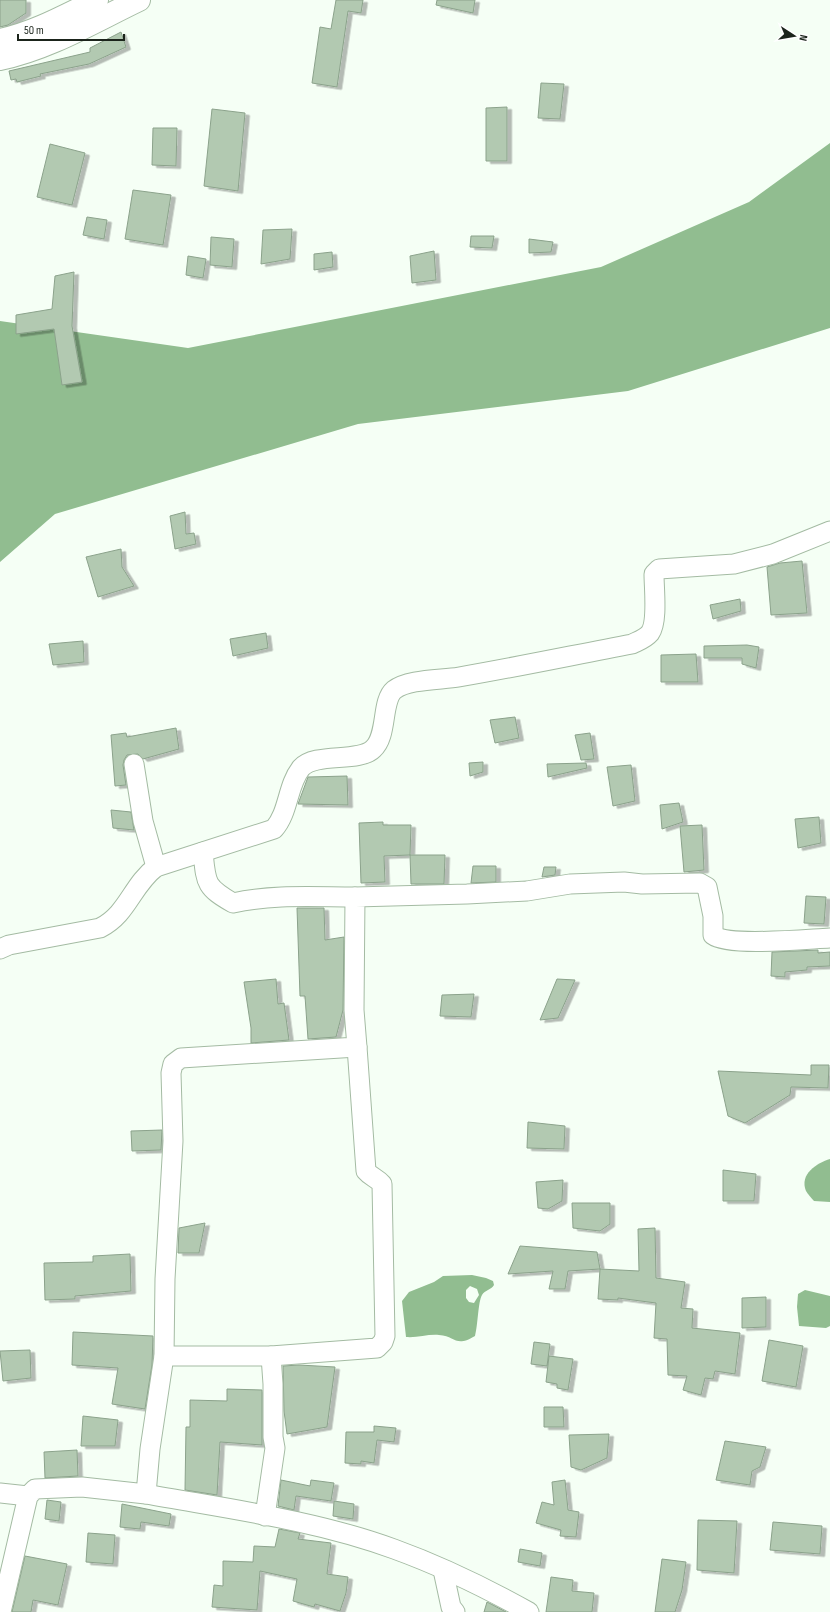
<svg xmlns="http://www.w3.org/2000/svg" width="830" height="1612" font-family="'Sofia Sans Condensed',sans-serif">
  <defs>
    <filter id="shadow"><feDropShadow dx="4.5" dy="2.5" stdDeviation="0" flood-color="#0004"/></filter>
  </defs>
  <rect width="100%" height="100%" fill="#f5fff5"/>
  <g fill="#91bd90" fill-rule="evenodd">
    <polygon points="830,143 830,328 628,391 358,424 55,514 0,562 0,321 188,348 601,267 749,202"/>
    <path d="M830,1159v43l-16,-1c-3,-3 -6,-7 -8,-10 -7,-17 11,-28 24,-32z"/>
    <path d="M472,1275l14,3 7,3 1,4c-3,5 -9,5 -12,10 -4,7 -4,30 -7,41 -20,12 -19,0 -36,-1 -11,-1 -22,3 -33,2l-4,-36 7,-9 25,-10 9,-6zM470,1286l7,3 2,6 -5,8 -5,-1 -3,-4v-8z"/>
    <polygon points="805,1290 830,1296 830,1326 826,1328 799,1326 797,1307 798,1294"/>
  </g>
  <g fill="#b2c9b1" stroke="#8ba28b" filter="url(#shadow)">
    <polygon points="0,0 26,0 26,13 8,25 0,27"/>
    <polygon points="336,0 363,0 361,13 348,11 337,87 312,83 320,27 331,29"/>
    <polygon points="437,0 475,0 473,13 436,5"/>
    <polygon points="121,32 126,47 89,64 40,74 41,76 17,82 16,79 11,80 9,71 90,52 90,48"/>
    <polygon points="541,83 564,84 560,119 538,118"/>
    <polygon points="507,107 507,161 486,161 486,108"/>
    <polygon points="212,109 245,113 238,191 204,186"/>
    <polygon points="153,128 177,128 176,166 152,165"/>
    <polygon points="50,144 85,153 72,205 37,197"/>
    <polygon points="133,190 171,195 163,245 125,239"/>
    <polygon points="87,217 107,220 104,239 83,235"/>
    <polygon points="292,229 290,259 261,264 263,230"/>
    <polygon points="471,236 494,236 492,248 470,247"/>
    <polygon points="211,237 234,239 232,267 210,265"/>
    <polygon points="529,239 553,242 551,252 529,253"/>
    <polygon points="434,251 436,280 412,283 410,256"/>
    <polygon points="332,252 333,267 314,270 314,254"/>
    <polygon points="188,256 206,259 203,278 186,275"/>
    <polygon points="74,272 72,326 82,382 62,385 54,329 16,334 16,315 52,309 55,276"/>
    <polygon points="185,512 186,534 194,533 196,544 175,549 170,516"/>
    <polygon points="121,549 122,567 134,586 98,597 86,557"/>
    <polygon points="802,561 807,613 771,615 767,567 780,563"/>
    <polygon points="740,599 741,611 713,619 710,605"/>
    <polygon points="266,633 268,648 233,656 230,639"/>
    <polygon points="83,641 84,662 53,665 49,644"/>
    <polygon points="747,645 759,647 756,668 742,664 742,658 704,658 704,646"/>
    <polygon points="696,654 698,682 661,682 661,655"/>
    <polygon points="515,717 519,738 495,743 490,720"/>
    <polygon points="176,728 179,749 143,759 138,754 127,755 124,760 123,765 126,785 115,786 111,735 126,733 127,737"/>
    <polygon points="590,733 594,759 581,760 575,735"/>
    <polygon points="483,762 483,772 470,776 469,763"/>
    <polygon points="586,763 587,768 548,777 547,764"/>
    <polygon points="631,765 635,801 613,806 607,767"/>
    <polygon points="347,776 348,805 298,804 308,777"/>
    <polygon points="679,803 683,822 662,829 660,805"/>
    <polygon points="111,810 131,812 134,830 113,828"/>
    <polygon points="819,817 821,843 798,848 795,819"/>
    <polygon points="383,822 383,825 411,825 410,855 384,856 385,882 361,883 359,823"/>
    <polygon points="702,825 704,870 684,872 680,826"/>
    <polygon points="410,855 445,855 444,884 411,884"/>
    <polygon points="473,866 496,866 496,882 471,883"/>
    <polygon points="544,867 556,867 555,875 542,877"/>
    <polygon points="806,896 826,897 824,924 804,923"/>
    <polygon points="297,908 324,908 325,940 344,937 343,1010 336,1037 308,1039 305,996 300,996"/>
    <polygon points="818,950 818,953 830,952 830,966 807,967 807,970 785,972 785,977 771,976 772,952"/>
    <polygon points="276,979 278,1004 284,1003 289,1040 251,1043 251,1028 244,982"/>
    <polygon points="557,979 575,980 558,1018 540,1020"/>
    <polygon points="474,994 471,1017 440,1016 442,995"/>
    <polygon points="811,1065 829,1065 828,1088 791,1087 790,1095 745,1123 728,1116 718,1071 811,1075"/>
    <polygon points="528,1122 565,1126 564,1149 527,1148"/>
    <polygon points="162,1130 161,1150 132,1151 131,1131"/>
    <polygon points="723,1170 756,1174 754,1201 723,1201"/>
    <polygon points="563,1180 562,1201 548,1209 538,1208 536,1182"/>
    <polygon points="572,1203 610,1203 610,1224 600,1231 573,1228"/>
    <polygon points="205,1223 199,1253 178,1253 179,1228"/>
    <polygon points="655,1228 656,1278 685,1282 681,1308 693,1309 692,1328 740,1333 735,1374 715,1371 713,1379 705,1378 701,1395 683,1390 687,1376 668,1375 667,1339 654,1338 656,1303 618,1298 618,1300 598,1299 600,1269 639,1271 638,1229"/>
    <polygon points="520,1246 597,1252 600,1269 568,1271 565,1289 549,1289 553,1271 508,1274"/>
    <polygon points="130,1254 131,1291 75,1296 75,1299 45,1300 44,1263 93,1262 93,1256"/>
    <polygon points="766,1297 766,1327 742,1328 742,1298"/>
    <polygon points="73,1332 153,1336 152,1365 145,1409 112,1404 118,1368 72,1365"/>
    <polygon points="769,1340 803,1346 796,1387 762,1381"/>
    <polygon points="534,1342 550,1344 547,1366 531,1364"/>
    <polygon points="30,1350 31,1378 3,1381 0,1351"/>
    <polygon points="549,1356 573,1359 568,1390 557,1388 557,1384 546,1382"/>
    <polygon points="299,1365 335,1367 327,1427 287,1434 284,1411 283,1366"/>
    <polygon points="227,1389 262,1390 262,1445 220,1442 217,1495 185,1490 186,1427 190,1427 190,1400 227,1401"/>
    <polygon points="544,1407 563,1407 564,1427 544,1427"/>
    <polygon points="83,1416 118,1420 115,1446 81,1446"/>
    <polygon points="374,1426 396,1428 394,1442 377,1440 374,1463 361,1461 361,1464 345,1463 346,1432 374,1432"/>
    <polygon points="609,1434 607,1458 581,1470 571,1467 569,1435"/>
    <polygon points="725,1441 766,1447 760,1467 752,1471 750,1485 716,1480"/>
    <polygon points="77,1450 78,1476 45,1478 44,1452"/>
    <polygon points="281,1480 310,1486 311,1480 334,1483 331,1501 296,1496 294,1510 278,1506"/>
    <polygon points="565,1480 568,1510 579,1512 576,1537 560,1536 561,1530 536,1523 542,1502 554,1505 552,1482"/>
    <polygon points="47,1500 61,1502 59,1521 45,1519"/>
    <polygon points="334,1501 354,1504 353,1519 333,1516"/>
    <polygon points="122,1504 171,1514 169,1526 141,1522 140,1529 120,1527"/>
    <polygon points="698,1520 737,1521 734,1573 697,1570"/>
    <polygon points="773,1522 822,1526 820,1554 770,1550"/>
    <polygon points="279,1529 300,1533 298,1539 331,1543 327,1574 348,1577 346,1593 340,1611 315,1604 314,1607 293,1601 297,1579 260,1571 257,1610 212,1607 214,1585 223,1586 223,1561 253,1562 254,1546 275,1547"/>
    <polygon points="88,1533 115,1535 113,1564 86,1562"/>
    <polygon points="520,1549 542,1553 540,1566 518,1562"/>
    <polygon points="25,1556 67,1564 58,1605 33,1600 31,1612 12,1612"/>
    <polygon points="662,1559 686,1562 682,1590 675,1612 655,1612"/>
    <polygon points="551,1577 573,1580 572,1591 594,1593 592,1612 546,1612"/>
    <polygon points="487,1602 491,1604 506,1612 484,1612"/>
  </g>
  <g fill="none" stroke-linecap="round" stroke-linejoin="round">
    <defs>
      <g id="minor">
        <polyline points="134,764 143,821 156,867"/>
        <path d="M203,852c3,31 2,35 30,51 40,-9 81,-6 122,-6"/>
        <path d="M0,949l9,-4 91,-17c28,-14 32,-43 56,-61l118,-38c15,-17 13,-43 27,-61 14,-16 58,-5 72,-19 15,-13 8,-48 21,-59 14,-11 47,-10 65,-13 58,-10 115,-22 173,-33 6,-3 13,-5 18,-11 8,-11 4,-44 4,-59l5,-5 75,-5 39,-10 57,-23"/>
        <path d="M164,1356h107l106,-8 6,-6 2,-6 -3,-152c-5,-6 -11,-7 -16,-13l-9,-124"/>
        <polyline points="0,1493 28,1496"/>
        <path d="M146,1494c82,15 169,26 248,55 47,17 92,39 135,63"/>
        <polyline points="265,1516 275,1448 273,1437 273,1384 271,1356"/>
        <polyline points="443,1570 451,1607 455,1612"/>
        <path d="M1,1612l27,-116 7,-7 47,-2 64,7 4,-45 14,-93 1,-77 8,-138 -2,-68 2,-9 8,-6 176,-11 -3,-37 1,-113 112,-3 60,-3 43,-7 54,-2 18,2 58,-1 7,4 6,29v19c16,12 94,4 117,3"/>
      </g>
      <g id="highway">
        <path d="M0,40c34,-7 66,-25 97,-40"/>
        <path d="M0,59c49,-10 95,-38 139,-59"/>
      </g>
    </defs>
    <use href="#minor" stroke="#a4bba3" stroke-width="21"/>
    <use href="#highway" stroke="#a4bba3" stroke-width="24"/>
    <use href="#minor" stroke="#fff" stroke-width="19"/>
    <use href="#highway" stroke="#fff" stroke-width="22"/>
  </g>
  <g transform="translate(794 36) rotate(102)" stroke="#ffffff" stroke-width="3" paint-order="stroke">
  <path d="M0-3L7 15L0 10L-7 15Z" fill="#1b241b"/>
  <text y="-6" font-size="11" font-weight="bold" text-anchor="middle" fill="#1b241b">N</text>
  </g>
  <path d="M18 34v6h106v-6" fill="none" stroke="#1b241b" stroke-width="2"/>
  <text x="24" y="34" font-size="12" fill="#1b241b" stroke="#ffffff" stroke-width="3" paint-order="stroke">50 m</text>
</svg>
